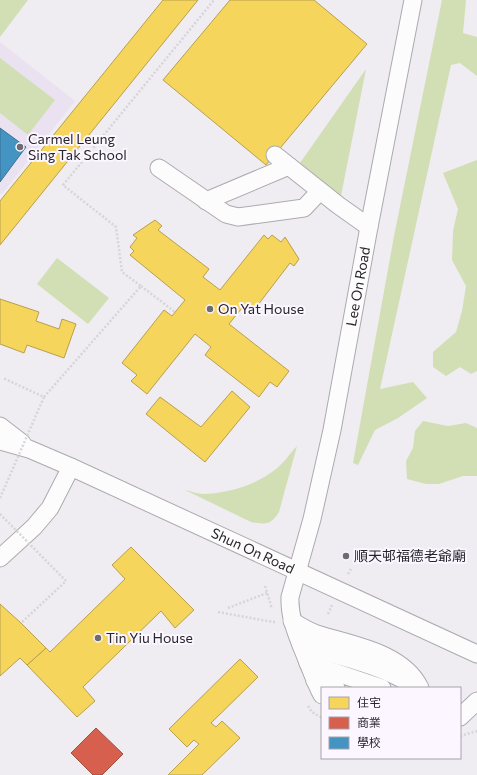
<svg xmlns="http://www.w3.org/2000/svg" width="477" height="775" font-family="Commissioner,'Noto Sans TC',sans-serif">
  <rect width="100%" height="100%" fill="#efecf2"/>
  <polygon fill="#eae2f0" points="0,42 75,101 2,194 0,193"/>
  <g fill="#d2dfb5">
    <polygon points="0,0 28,0 0,37"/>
    <polygon points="442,0 466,0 463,33 477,37 477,76 460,63 451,65 380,389 413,382 427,398 398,418 375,430 358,465 353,463 394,236"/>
    <polygon points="0,58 55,100 28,135 0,113"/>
    <polygon points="366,69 341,196 300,163"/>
    <polygon points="477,160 477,371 471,374 460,367 446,376 433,367 433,352 456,332 462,311 466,286 452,260 453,231 458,209 443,173"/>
    <polygon points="57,258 109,298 88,324 37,284"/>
    <polygon points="423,421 448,426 466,423 477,428 477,476 463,476 439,484 426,484 407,479 406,461 413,448 415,431"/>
    <path d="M297,446l-18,66c-8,14 -15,12 -28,10l-66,-32c6,1 12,4 18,4 26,-1 53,-9 73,-25 8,-6 14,-16 21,-23z"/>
  </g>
  <g fill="#f6d55c" stroke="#b8a04d">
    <polygon points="163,0 198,0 0,245 0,201"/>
    <polygon points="230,0 314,0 367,44 266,165 163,80"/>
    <polygon points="155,220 162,226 158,230 209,269 203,277 220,290 264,235 268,239 272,235 281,242 285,237 299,259 294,266 290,263 251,314 242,308 229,324 289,371 277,387 270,382 259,397 205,355 211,347 195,334 147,394 131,381 137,375 122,363 164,310 172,316 185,300 130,255 134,251 130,247 137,238 133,235"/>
    <polygon points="0,299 39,312 36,321 59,329 62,319 76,324 64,358 27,345 24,353 0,344"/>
    <polygon points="232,391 250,407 205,462 146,414 160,397 201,427"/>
    <polygon points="131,547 194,610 175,628 161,611 83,687 95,701 77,717 27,665 46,648 50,652 125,579 112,565"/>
    <polygon points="0,604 21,623 46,648 27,665 20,658 0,676"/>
    <polygon points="240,659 258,677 211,723 216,727 222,721 240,738 202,775 168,775 199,744 194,740 187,747 169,729"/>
  </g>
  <polygon fill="#d6604d" stroke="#a24f43" points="96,728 123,754 102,775 93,775 71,753"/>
  <polygon fill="#4393c3" stroke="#3b7295" points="0,128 26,147 0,182"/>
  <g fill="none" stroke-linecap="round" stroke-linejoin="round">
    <defs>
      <g id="minor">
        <polyline points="275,155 338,205 369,227"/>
        <polyline points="159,168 226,214 238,217 304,208 320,191"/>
        <polyline points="206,201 289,166"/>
        <polyline points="0,426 22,443"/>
        <path id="s1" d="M0,441l29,8 42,18 406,187"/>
        <polyline points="0,558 34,527 50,508 71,467"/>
        <path d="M292,621c8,5 16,10 25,13 34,11 86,18 103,54"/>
        <path d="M301,645c36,11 81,20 111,40"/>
        <polyline points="308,663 382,688"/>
        <polyline points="315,681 336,688"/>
        <path id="s2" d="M322,695c-6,-11 -10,-23 -15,-35 -8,-21 -18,-40 -17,-63l22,-78 20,-89 37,-203 44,-227"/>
        <polyline points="460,717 477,701"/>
      </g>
    </defs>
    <use href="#minor" stroke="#acaaaf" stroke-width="19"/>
    <g stroke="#d6d5d8" stroke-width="2.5" stroke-dasharray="2 2" stroke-linecap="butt">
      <polyline points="141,286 175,312"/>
      <polyline points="44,397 141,286 122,272 116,227 63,185 214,0"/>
      <polyline points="348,574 351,569"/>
      <polyline points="265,586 272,609"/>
      <polyline points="228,608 267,593"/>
      <polyline points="218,612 273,622 276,622"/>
      <polyline points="328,614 332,605"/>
      <polyline points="308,706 312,712 322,718"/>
      <polyline points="460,736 477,731"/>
    </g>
    <use href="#minor" stroke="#fdfcfd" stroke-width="17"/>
    <g stroke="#d6d5d8" stroke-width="2.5" stroke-dasharray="2 2" stroke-linecap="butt">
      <polyline points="0,498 44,397 3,378"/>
      <polyline points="0,514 66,581 21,623"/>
    </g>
  </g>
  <g fill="#6e6b71" stroke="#fbf6ff" stroke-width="1.5">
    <circle cx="20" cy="147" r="4"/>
    <circle cx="210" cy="309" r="4"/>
    <circle cx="346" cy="556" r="4"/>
    <circle cx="98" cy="638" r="4"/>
  </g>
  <g text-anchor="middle" stroke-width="4" stroke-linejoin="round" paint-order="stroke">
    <g font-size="14" fill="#29262b" stroke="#fbf6ff" text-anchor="start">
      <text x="28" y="144">Carmel Leung<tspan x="28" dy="16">Sing Tak School</tspan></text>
      <text x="218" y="314">On Yat House</text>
      <text x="354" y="561">順天邨福德老爺廟</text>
      <text x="106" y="643">Tin Yiu House</text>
    </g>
    <g font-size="14" fill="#29262b" stroke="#fbf6ff">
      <text dy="5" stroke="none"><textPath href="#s2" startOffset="422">Lee On Road</textPath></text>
      <text dy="5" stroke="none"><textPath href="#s1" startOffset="276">Shun On Road</textPath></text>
    </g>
  </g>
  <rect x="321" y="687" width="140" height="72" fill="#fbf6ff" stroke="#a7a3aa"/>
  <rect x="329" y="697" width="20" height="12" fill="#f6d55c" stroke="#a7a3aa"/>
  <text x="357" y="707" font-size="12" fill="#29262b">住宅</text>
  <rect x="329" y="717" width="20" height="12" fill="#d6604d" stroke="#a7a3aa"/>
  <text x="357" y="727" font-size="12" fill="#29262b">商業</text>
  <rect x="329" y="737" width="20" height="12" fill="#4393c3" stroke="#a7a3aa"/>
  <text x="357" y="747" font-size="12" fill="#29262b">學校</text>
</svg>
